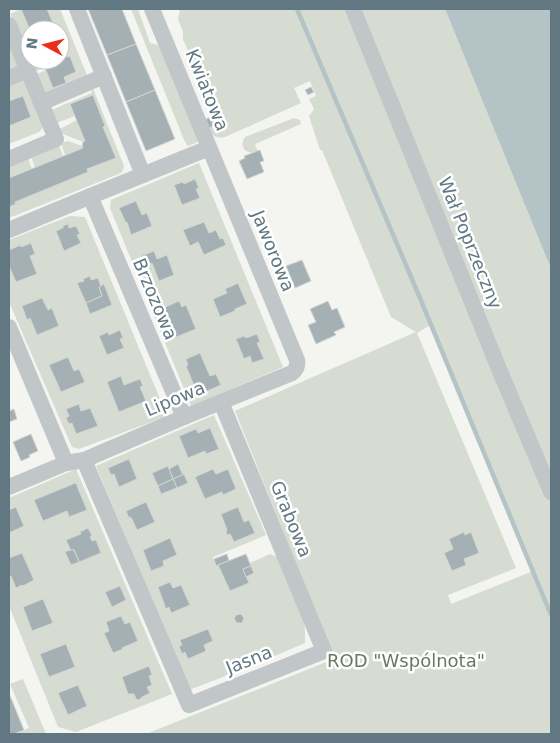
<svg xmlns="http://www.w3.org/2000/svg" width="560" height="743" font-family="'DejaVu Sans',sans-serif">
  <rect width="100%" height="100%" fill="#f4f4f0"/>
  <g fill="#d6dcd1" fill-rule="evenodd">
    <polygon points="21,9 30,30 30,37 22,41 10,14"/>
    <polygon points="47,9 60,9 89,80 47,97 35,75 46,70 54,88 66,83 64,77 67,57 60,41 60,30 56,30"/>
    <polygon points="131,9 138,9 150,43 158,45 160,48 198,139 198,142 188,146 185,142"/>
    <path d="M180,9h265l106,260v465h-405l188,-75 -99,-248 181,-79 -25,-15 -69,-167h-2l-11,-34 5,-7 -5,-10 7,-3 -6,-15 -16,7 7,15 -76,34c-9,2 -13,-1 -16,-9l10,-5 -36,-84v-7l-5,-13zM430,325l103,246 -82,33 -3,-9 68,-27 -99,-235z"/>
    <polygon points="30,41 30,60 42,60 45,67 34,72 22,45"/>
    <polygon points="9,44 20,71 9,75"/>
    <polygon points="22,77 42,125 42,129 39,132 9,144 9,126 30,117 23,96 9,101 9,82"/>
    <polygon points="92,86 124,166 123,170 121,173 9,218 9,207 16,204 15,202 88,172 87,169 115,158 103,127 105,126 93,95 70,104 75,116 54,124 49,111 92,93 90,88"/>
    <path d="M294,118l6,2 1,4 -46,20 3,8c-11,3 -20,-4 -13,-15z"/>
    <polygon points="77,120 85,141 83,142 58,132 58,130"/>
    <polygon points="68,141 82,146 83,148 65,155 61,143"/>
    <polygon points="59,145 63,156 35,168 31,156"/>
    <polygon points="28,158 32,169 9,178 9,165"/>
    <polygon points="199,163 283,367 191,406 110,208 111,200"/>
    <polygon points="70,216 85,217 167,416 79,449 72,447 9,302 9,240"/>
    <polygon points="214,415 266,535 213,557 216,565 218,565 230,591 248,583 246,577 254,573 250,563 270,554 280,558 303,613 305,630 305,643 249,667 189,690 96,466"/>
    <polygon points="76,469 172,694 76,732 58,727 9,606 9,498"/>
    <polygon points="23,679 46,734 14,734 29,728 10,684"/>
  </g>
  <polygon fill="#b4c4c6" points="445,9 551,9 551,269"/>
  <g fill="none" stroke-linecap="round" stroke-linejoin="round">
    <polyline stroke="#b4c4c6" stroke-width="4.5" points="297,9 420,298 551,615"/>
  </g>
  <g fill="#a5b0b4" stroke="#d5d5d3">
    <polygon points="21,9 47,9 56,30 30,30"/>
    <polygon points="88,9 122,9 136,44 107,55"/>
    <polygon points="60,41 67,57 70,56 76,72 64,77 66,83 53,88 42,60 60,60"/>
    <polygon points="136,44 155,90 126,102 107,55"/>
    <polygon points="311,87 314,92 308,95 305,90"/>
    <polygon points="155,90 175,139 146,151 126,102"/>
    <polygon points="93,95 105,126 103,127 116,158 87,169 88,172 15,202 16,204 9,207 9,178 83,148 82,146 83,142 85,141 70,104"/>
    <polygon points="23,96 31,117 9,126 9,101"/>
    <polygon points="215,115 219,124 209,128 206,119"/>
    <polygon points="260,150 264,161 260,162 264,172 247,179 239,161 245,158 244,156"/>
    <polygon points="195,179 199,188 196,189 200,198 182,205 174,185 183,182 184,184"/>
    <polygon points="136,201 142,215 147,213 152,226 131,235 127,222 126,223 119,208"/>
    <polygon points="204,222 209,233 216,230 220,239 223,238 226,245 204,255 198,242 190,246 183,230"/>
    <polygon points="68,224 69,228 76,226 80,234 77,235 81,243 64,251 56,231 63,228 63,226"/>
    <polygon points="31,243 35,254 30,256 37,274 16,282 9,266 9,250 21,245 21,247"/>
    <polygon points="154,251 157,259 167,255 174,275 159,281 152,263 145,266 141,256"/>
    <polygon points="302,260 311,281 295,288 286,266"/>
    <polygon points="90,276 91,280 98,278 101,286 99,287 102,296 86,303 77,283 84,281 83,279"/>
    <polygon points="238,283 247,304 235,309 235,311 220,317 213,299 227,293 225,289"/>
    <polygon points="104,284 112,305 90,314 86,303 102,296 99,287"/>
    <polygon points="42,298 48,310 52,308 59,326 37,335 30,318 27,320 22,306"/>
    <polygon points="179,301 182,307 186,305 196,329 171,339 169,334 167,334 164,325 165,325 162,316 166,315 163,308"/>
    <polygon points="328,301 332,310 337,308 345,327 334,332 336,335 316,344 308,325 316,322 310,309"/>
    <polygon points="120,330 123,338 120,339 124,348 107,355 99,336 108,332 109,335"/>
    <polygon points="257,334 260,342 257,343 264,359 252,363 250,356 244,359 236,339 244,336 246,338"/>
    <polygon points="200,353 210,376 216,374 221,385 198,395 186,366 188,365 186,359"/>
    <polygon points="68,357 74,371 79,369 85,382 61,392 49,365"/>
    <polygon points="121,376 124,385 140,379 143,386 140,387 146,401 119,412 107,382"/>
    <polygon points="79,404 81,411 90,408 98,426 76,434 72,423 69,424 66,418 69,416 66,409"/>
    <polygon points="14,409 17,419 9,422 9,411"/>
    <polygon points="210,428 219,449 206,454 205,451 188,458 179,436 196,429 198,433"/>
    <polygon points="31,434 38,451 29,455 30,457 21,461 13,442"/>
    <polygon points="129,459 137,479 119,487 114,474 111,475 108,468"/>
    <polygon points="178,464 183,475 173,479 169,469"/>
    <polygon points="168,466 173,479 158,486 152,473"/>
    <polygon points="213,469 216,474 228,469 236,489 223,495 222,492 205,499 195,477"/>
    <polygon points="184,474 188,483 177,488 173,479"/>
    <polygon points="173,479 177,488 161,494 158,486"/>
    <polygon points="74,483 78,485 77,486 87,510 69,517 67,511 43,521 34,500 73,484"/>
    <polygon points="146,502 155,522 137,530 131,517 129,518 126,511"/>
    <polygon points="16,507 24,526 9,533 9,510"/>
    <polygon points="238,507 244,522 249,520 255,533 234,542 230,534 227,535 226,531 227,530 221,514"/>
    <polygon points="88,528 92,536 90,537 92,541 96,540 101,553 79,562 74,550 71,551 66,540 81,534 80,532"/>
    <polygon points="464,532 465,535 471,532 479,553 464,559 466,565 452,571 444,553 453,549 449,539"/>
    <polygon points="170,538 177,555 163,561 164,566 151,571 143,550"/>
    <polygon points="70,550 74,550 79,562 71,565 65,552"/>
    <polygon points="22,553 34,580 23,586 22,585 16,588 11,576 10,576 9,574 9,558"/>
    <polygon points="227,554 229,561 216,566 214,559"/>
    <polygon points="246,554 251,566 243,569 249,583 230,591 218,565"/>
    <polygon points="251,566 254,573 246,577 243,569"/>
    <polygon points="170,582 173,588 181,585 190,605 171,613 169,607 166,609 158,587"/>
    <polygon points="120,586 126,600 112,607 105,592"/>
    <polygon points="43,599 53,623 32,631 23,607"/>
    <polygon points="241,614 244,618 242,623 237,623 234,619 236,615"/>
    <polygon points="121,616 125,624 130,622 138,641 122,648 123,649 113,653 104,633 109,631 106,622"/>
    <polygon points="208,629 213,641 204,645 206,651 188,659 185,652 182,654 179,646 182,645 180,640"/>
    <polygon points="66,644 75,667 49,677 40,654"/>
    <polygon points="149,666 152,675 149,676 152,685 147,687 150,693 142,697 139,700 136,699 134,694 128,694 122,677"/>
    <polygon points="78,685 87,706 68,715 58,693"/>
    <polygon points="9,693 24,730 14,734 9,734"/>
  </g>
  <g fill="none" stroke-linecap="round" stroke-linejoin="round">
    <g stroke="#c1c6c8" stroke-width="16">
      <polyline points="77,9 143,175"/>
      <polyline points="353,9 499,369 551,492"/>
      <polyline points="9,25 56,139 9,159"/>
      <polyline points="9,78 28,70"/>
      <polyline points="41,103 104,76"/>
      <polyline points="90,196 184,417"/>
      <polyline points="9,230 86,198 209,148"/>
      <polyline points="9,327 66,463"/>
      <polyline points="84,460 189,705 324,651 221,402"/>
      <path d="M9,487l57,-24 18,-3 100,-43 108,-44c4,-3 6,-7 5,-13l-145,-351"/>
    </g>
  </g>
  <g text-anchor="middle" stroke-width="5" stroke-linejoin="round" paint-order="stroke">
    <g font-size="18" fill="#617883" stroke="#fff">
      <text transform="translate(207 90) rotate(68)" y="6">Kwiatowa</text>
      <text transform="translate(470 243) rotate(68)" y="6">Wał Poprzeczny</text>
      <text transform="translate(273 251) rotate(68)" y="6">Jaworowa</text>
      <text transform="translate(155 299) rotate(67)" y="6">Brzozowa</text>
      <text transform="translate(175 399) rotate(-23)" y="6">Lipowa</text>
      <text transform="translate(291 519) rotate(68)" y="6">Grabowa</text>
      <text transform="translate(249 660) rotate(-22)" y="6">Jasna</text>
    </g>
    <g font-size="18" fill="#697a60" stroke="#fff">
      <text x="406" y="667">ROD "Wspólnota"</text>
    </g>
  </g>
  <rect width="560" height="743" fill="none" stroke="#617883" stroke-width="20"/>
  <g transform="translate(45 45) rotate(277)"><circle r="24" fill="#ffffff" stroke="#c0c9cd"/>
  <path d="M0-4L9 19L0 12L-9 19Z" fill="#ed2d17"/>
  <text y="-8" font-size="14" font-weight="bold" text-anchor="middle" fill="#617883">N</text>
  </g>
</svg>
